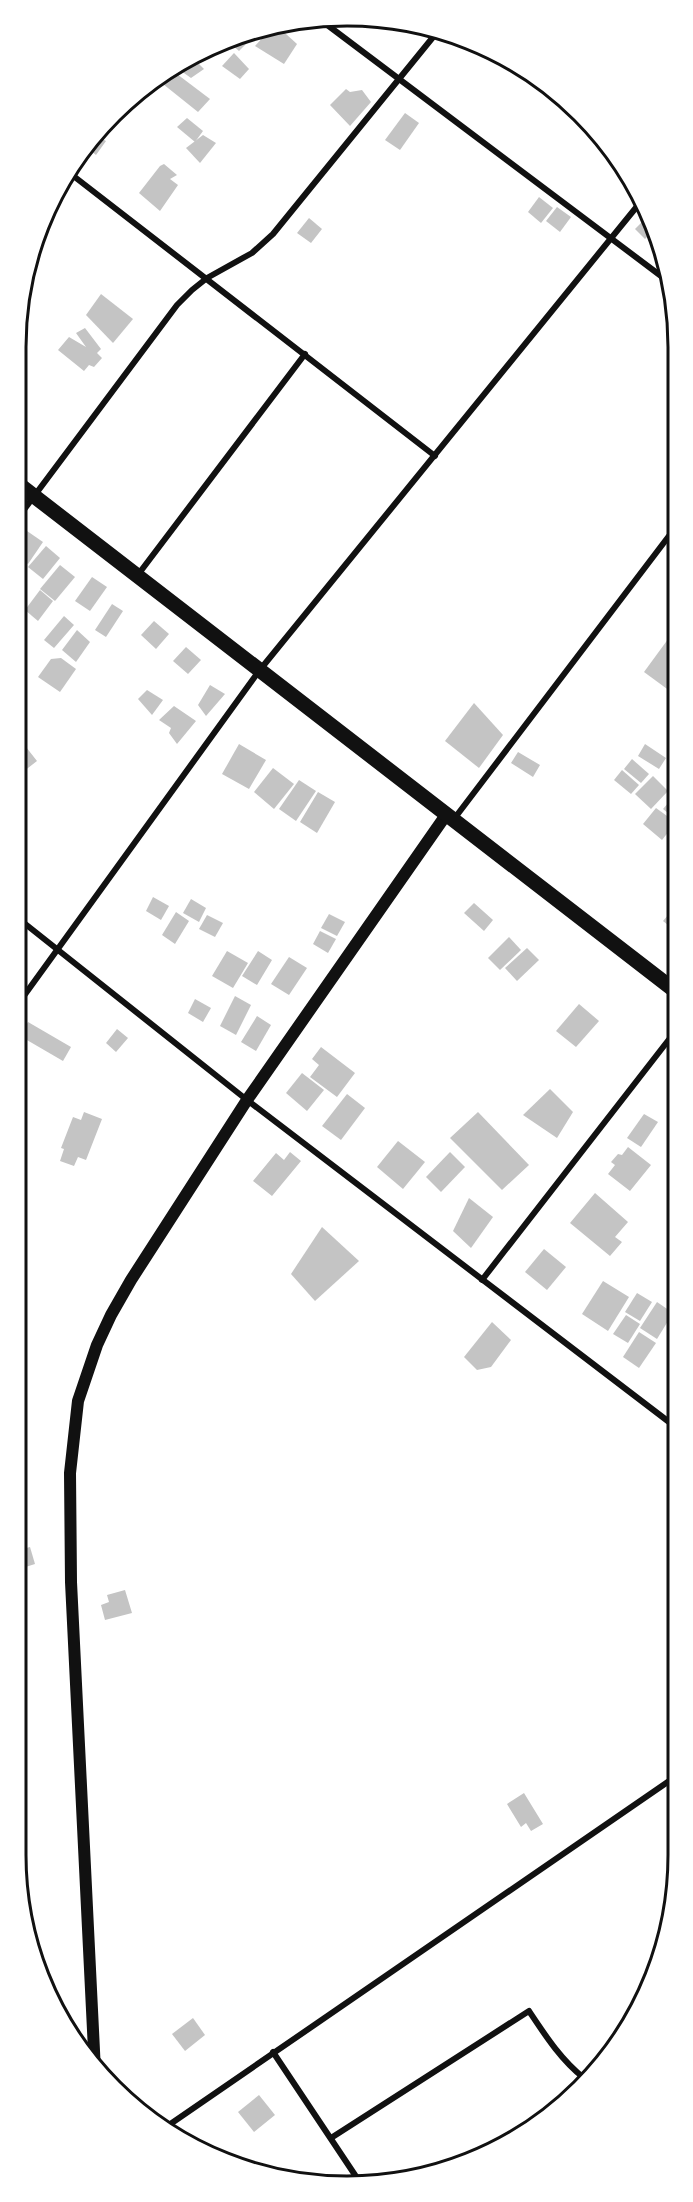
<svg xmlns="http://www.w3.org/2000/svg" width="693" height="2202" font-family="'Source Sans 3',sans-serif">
  <rect width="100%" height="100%" fill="#fff"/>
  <g fill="#c4c4c4">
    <polygon points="275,24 297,44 284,64 255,46"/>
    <polygon points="259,31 239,51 230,43"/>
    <polygon points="234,53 249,69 240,79 222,66"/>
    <polygon points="193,58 204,69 191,78 174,66"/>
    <polygon points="169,68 210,99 198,112 158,80 163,70"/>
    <polygon points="346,89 350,92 362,90 371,102 350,126 330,105"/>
    <polygon points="405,113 419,123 400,150 385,140"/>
    <polygon points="187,118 203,131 195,142 177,127"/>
    <polygon points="203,135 216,143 200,163 186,148"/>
    <polygon points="97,136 106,141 96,155 86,147"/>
    <polygon points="164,164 177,175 170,179 178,185 160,211 139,193 160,166"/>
    <polygon points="539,197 553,208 541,223 528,212"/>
    <polygon points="557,207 571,217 560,232 546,221"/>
    <polygon points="309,218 322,229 311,243 297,233"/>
    <polygon points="646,218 651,222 653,231 645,239 635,229"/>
    <polygon points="101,294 133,319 113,343 86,315"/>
    <polygon points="85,328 101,349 97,353 102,358 94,367 89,365 84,371 58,350 69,337 86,347 76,333"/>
    <polygon points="27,531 43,542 28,564 20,559 20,540"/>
    <polygon points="46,546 60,558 43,579 28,567"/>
    <polygon points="60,565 75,577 55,601 40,589"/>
    <polygon points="92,577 107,587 90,611 75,601"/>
    <polygon points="40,590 53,601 38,621 25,610"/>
    <polygon points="112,604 123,611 106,637 95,630"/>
    <polygon points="64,616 74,625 54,648 44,640"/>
    <polygon points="154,621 169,634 156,649 141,635"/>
    <polygon points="77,630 90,642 76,662 62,650"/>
    <polygon points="674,631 674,694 644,672"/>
    <polygon points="186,647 201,660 188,674 173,661"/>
    <polygon points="61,658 76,669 60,692 38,677 51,659"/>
    <polygon points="210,685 225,694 206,716 198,705"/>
    <polygon points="147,690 163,700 152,715 138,699"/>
    <polygon points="474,703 503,735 479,768 445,741"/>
    <polygon points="174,706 196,721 177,744 169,733 171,728 159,720"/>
    <polygon points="239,744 266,760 249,789 222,774"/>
    <polygon points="645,744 666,758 659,769 638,756"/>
    <polygon points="26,747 37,761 19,775 20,748 22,751"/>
    <polygon points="518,752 540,765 533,777 511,763"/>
    <polygon points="632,759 649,774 641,783 624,769"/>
    <polygon points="273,768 294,784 274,809 254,792"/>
    <polygon points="622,770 639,785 631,794 614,780"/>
    <polygon points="653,776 668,791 651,809 635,794"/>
    <polygon points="299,780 316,791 296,821 279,809"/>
    <polygon points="318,792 335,802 317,833 300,822"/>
    <polygon points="674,796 674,818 663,809"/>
    <polygon points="656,808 674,821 674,825 662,840 643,824"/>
    <polygon points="153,897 169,906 161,920 146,911"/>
    <polygon points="191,899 206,908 199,922 183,913"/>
    <polygon points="474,903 493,920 484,931 464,913"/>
    <polygon points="674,908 674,930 663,921"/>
    <polygon points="176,912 189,921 175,944 162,935"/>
    <polygon points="329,914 345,922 337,936 321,928"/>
    <polygon points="207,915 223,923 215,937 199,929"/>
    <polygon points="320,931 336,939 328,953 313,944"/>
    <polygon points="509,937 521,950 500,970 488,958"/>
    <polygon points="527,948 539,960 517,981 505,968"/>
    <polygon points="227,951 248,963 233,988 212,976"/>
    <polygon points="258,951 272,960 257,985 242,976"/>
    <polygon points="289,957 307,968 289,995 271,984"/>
    <polygon points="235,996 251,1005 236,1035 220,1026"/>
    <polygon points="195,999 211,1008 203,1022 188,1013"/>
    <polygon points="579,1004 599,1021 576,1047 556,1031"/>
    <polygon points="257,1016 271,1025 256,1051 241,1042"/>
    <polygon points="28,1022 71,1047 63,1061 20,1036"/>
    <polygon points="117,1029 128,1038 116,1052 106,1043"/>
    <polygon points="321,1047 355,1073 337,1097 310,1077 319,1065 312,1059"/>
    <polygon points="302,1073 324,1090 307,1111 286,1093"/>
    <polygon points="550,1089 573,1112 557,1138 523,1115"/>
    <polygon points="347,1094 365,1108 341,1140 322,1126"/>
    <polygon points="84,1112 102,1119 86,1160 78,1157 74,1166 60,1161 64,1149 61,1148 73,1117 81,1120"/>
    <polygon points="478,1112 529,1165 502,1190 450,1138"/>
    <polygon points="644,1114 658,1122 641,1147 627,1138"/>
    <polygon points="398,1141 425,1162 403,1189 377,1167"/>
    <polygon points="628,1147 651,1165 630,1191 608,1174 615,1165 611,1162 618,1154 622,1155"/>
    <polygon points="290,1152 301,1161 272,1196 253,1181 276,1153 284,1160"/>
    <polygon points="450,1152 465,1167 441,1192 426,1177"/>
    <polygon points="595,1193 628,1222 615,1237 622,1242 610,1256 570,1223"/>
    <polygon points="469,1198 493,1217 471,1248 453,1231"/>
    <polygon points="322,1227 359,1261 315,1301 291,1274"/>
    <polygon points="544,1249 566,1267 547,1290 525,1272"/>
    <polygon points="603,1281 629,1297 608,1331 582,1314"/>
    <polygon points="637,1293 652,1302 640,1321 625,1312"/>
    <polygon points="657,1302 673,1313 657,1339 640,1328"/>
    <polygon points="626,1315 640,1324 628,1343 613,1334"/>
    <polygon points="492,1322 511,1340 491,1367 477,1370 464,1357"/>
    <polygon points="639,1332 656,1343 639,1368 623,1357"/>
    <polygon points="30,1547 35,1564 16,1570 16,1551"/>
    <polygon points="125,1590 132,1613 105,1620 101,1605 109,1602 107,1595"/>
    <polygon points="524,1793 543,1824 531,1831 526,1823 521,1827 507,1804"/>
    <polygon points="193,2018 205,2035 185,2051 172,2034"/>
    <polygon points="259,2095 275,2115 254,2132 238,2112"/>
  </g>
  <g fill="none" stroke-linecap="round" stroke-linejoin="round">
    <g stroke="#111" stroke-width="6">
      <polyline points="322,21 669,282"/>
      <polyline points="67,171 435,456"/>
      <polyline points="20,515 177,305 192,290 207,278 252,253 273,234 438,31"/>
      <polyline points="137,576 305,354"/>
      <polyline points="454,819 675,528"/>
      <polyline points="19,919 247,1100 673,1425"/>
      <polyline points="18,1004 259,671 643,199"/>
      <polyline points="482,1280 674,1033"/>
      <polyline points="273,2052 359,2181"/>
      <polyline points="166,2127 672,1779"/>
      <path d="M331,2138l198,-127c16,24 32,49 55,67"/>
    </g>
    <polyline stroke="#111" stroke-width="12" points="95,2071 71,1582 70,1473 78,1401 97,1345 111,1315 131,1280 247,1100 446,815"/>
    <polyline stroke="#111" stroke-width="15" points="21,486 674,990"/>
  </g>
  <path d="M0 0H693V2202H0ZM347 26H347A321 321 0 0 1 668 347V1855A321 321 0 0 1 347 2176H347A321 321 0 0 1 26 1855V347A321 321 0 0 1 347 26Z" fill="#fff" fill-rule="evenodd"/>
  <path fill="none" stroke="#111" stroke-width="3" d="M347 26H347A321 321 0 0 1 668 347V1855A321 321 0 0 1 347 2176H347A321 321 0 0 1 26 1855V347A321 321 0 0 1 347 26Z"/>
</svg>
